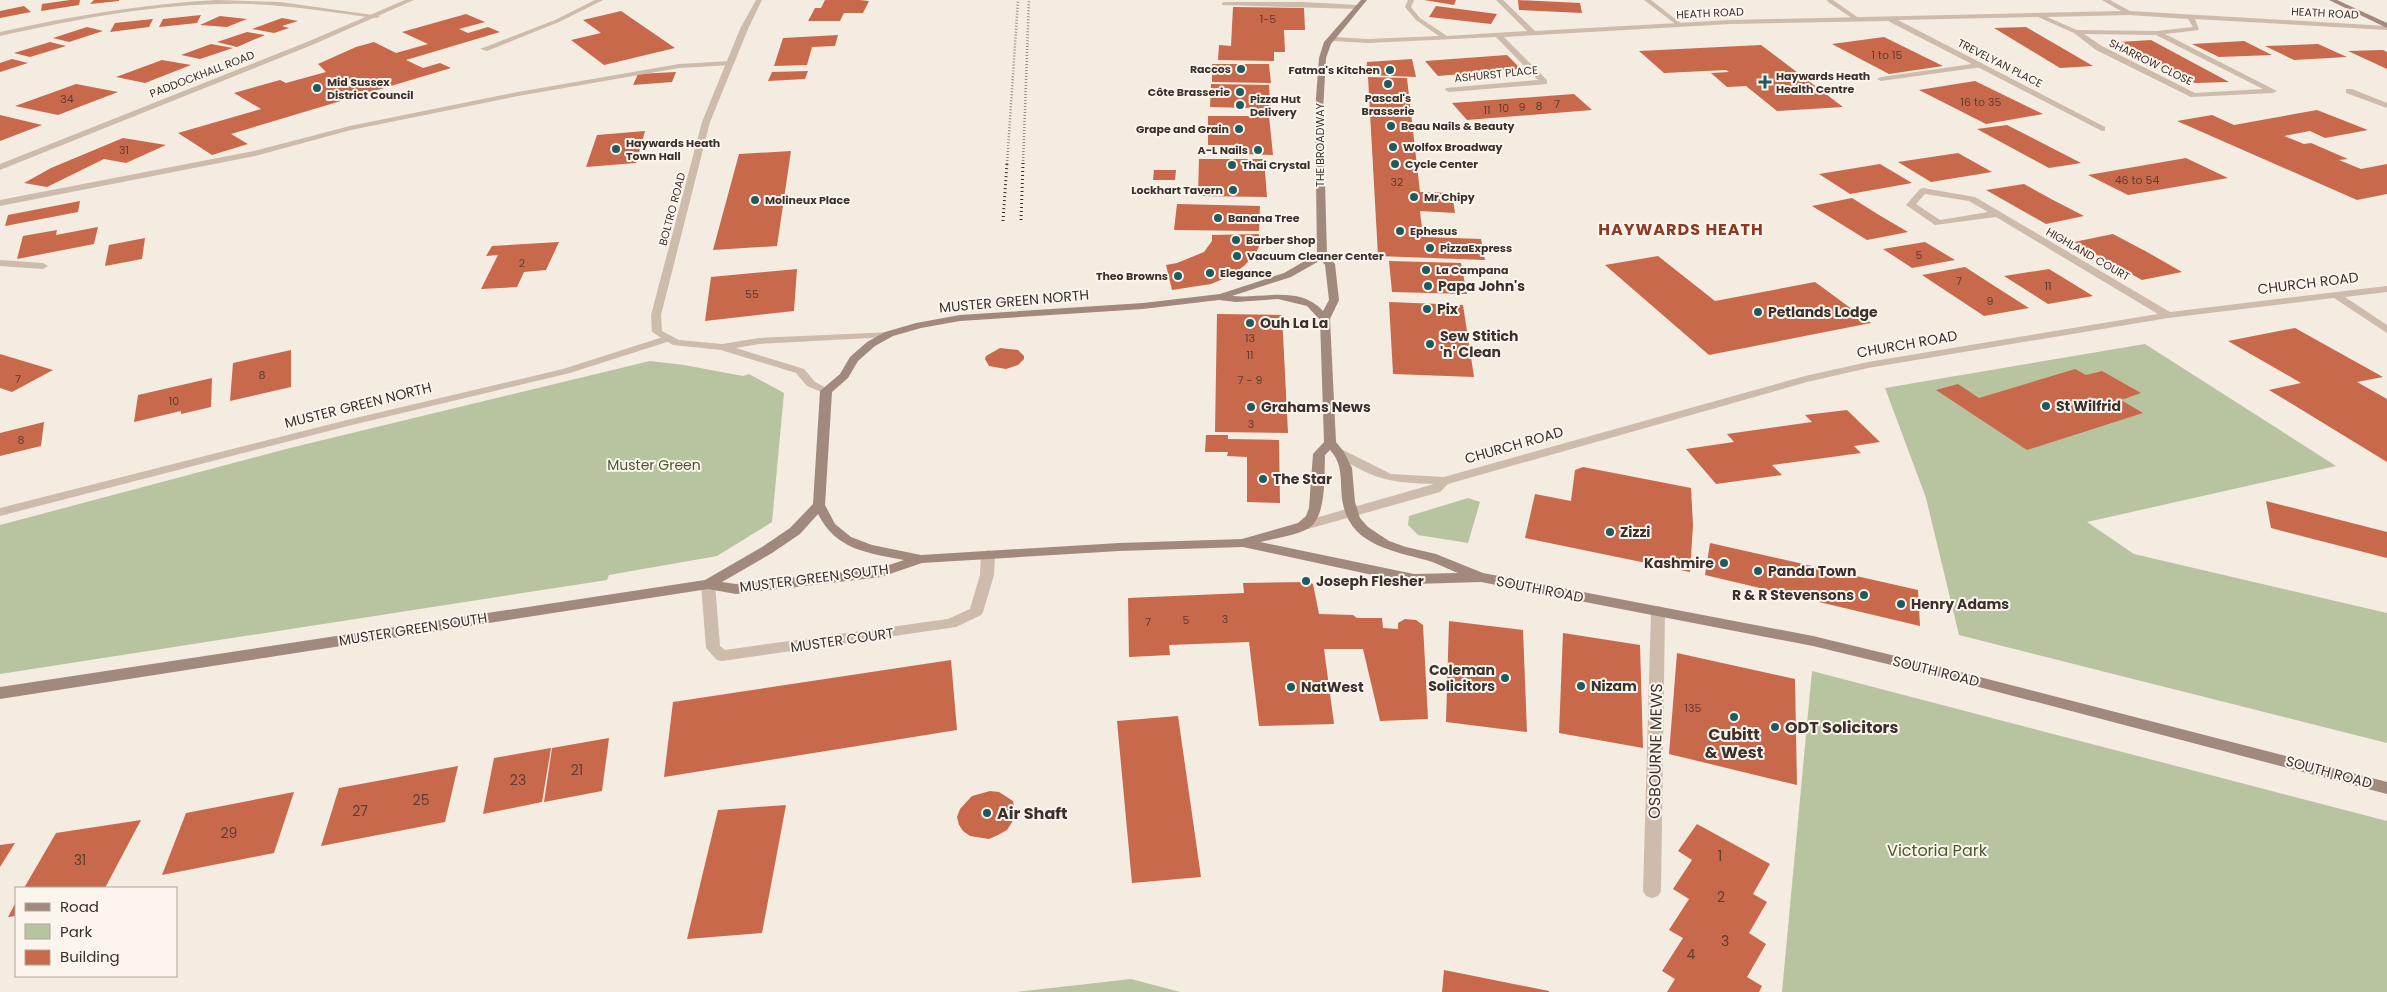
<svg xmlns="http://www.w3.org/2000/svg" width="2387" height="992" font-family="Poppins,sans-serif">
  <rect width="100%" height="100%" fill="#f4ebe1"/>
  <g fill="#b8c4a0">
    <polygon points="2145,344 2336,466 2087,522 2134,554 2387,613 2387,743 1959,635 1926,498 1885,388"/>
    <polygon points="650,361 684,365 743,376 749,374 784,393 772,522 717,556 609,575 607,580 0,674 0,525 294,447"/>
    <polygon points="1468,498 1480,502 1468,543 1418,535 1408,525 1409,516"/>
    <polygon points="1812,671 2387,821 2387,992 1782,992"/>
    <polygon points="1131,979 1180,992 1015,992"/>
  </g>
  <g fill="#c8694b">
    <polygon points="70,0 80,0 79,5 41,11 42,4"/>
    <polygon points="94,0 119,0 119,1 90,4"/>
    <polygon points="825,0 860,0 869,1 863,13 844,13 840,21 808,21 815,8 821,8"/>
    <polygon points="1424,0 1456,0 1454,5"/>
    <polygon points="1518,0 1580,3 1582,13 1519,10"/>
    <polygon points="24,6 31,12 0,18 0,11"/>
    <polygon points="1436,6 1497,14 1491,24 1429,17"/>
    <polygon points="1233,7 1304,8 1305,30 1284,30 1285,52 1274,52 1274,61 1218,60 1219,45 1231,46"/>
    <polygon points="621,11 675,48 604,65 571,40 601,33 583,20"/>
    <polygon points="466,14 485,22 459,29 468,33 488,27 500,32 406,60 423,68 440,63 451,68 231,134 248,144 212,155 178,133 261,109 234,93 280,80 286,83 326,72 318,64 356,47 374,42 396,53 428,44 402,32"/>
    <polygon points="201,15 197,23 159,27 163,19"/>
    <polygon points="220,16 247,19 227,27 200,25"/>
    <polygon points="282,18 298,21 282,26 289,28 274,33 252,29"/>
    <polygon points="153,19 149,27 110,32 115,23"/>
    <polygon points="87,27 103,31 69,42 53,38"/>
    <polygon points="2026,27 2093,66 2060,68 1994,28"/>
    <polygon points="247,32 265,35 237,47 217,42"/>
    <polygon points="838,35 835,46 812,47 807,65 774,66 783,38"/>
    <polygon points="1884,37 1943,66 1889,74 1832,44"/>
    <polygon points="2151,40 2229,82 2195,83 2119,42"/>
    <polygon points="2244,41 2272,55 2219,57 2192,44"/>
    <polygon points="50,42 66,46 30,57 14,53"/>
    <polygon points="211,44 233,48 200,59 181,55"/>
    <polygon points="2318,44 2347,57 2294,60 2265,46"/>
    <polygon points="1761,45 1843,107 1777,111 1746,86 1727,87 1711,73 1729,72 1726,70 1664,73 1639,51"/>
    <polygon points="2383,50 2387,52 2387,69 2348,51"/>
    <polygon points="1507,55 1521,69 1438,76 1425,61"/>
    <polygon points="12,59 28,63 0,72 0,63"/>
    <polygon points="1412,59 1416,77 1366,75 1367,62"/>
    <polygon points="162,60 191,65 145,83 116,77"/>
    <polygon points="1212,64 1269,64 1271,83 1212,82"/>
    <polygon points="808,71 805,79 768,81 772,72"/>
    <polygon points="676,72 672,82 633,85 638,74"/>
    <polygon points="1368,77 1407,78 1420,192 1452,193 1455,213 1420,211 1423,237 1481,239 1485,260 1378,256"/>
    <polygon points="1975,81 2043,114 1986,124 1919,90"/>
    <polygon points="76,84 118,92 58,115 15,106"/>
    <polygon points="1211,84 1269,85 1271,115 1251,114 1251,108 1210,107"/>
    <polygon points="1574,94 1592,110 1467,120 1452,103"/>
    <polygon points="2317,110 2368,130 2325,138 2310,131 2284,136 2304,144 2311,143 2348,159 2339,160 2361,169 2387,164 2387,194 2357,200 2177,121 2212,115 2234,125"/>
    <polygon points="0,115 42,125 0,141"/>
    <polygon points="1208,116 1269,116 1273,155 1244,154 1243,145 1208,145"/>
    <polygon points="2007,125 2081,163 2049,168 1977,129"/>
    <polygon points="645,131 636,163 586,167 597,135"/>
    <polygon points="123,138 166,145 126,163 104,159 47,187 24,183 51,168"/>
    <polygon points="791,151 777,246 713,250 739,154"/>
    <polygon points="1958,153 1992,172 1931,182 1898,162"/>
    <polygon points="2186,158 2228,178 2128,195 2088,175"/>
    <polygon points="1199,159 1264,159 1267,197 1198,196"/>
    <polygon points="1880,164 1912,183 1850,194 1819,174"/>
    <polygon points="1154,170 1176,170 1175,180 1153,180"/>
    <polygon points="2024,184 2053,200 2084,216 2046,224 1986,190"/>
    <polygon points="1852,198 1879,215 1908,232 1867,240 1812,206"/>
    <polygon points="80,201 78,212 5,226 8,215"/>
    <polygon points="1177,204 1260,206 1259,231 1174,230"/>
    <polygon points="98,227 94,244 17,259 23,236 57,230 56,235"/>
    <polygon points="1259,234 1260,244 1256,253 1244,266 1230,276 1211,284 1172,290 1166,265 1177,263 1204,252 1212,241 1212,235"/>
    <polygon points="2113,234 2147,252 2182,272 2142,280 2074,242"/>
    <polygon points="145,238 142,259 105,266 109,245"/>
    <polygon points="559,242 546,270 524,272 517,287 481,289 498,255 486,256 492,246"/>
    <polygon points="1925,242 1955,260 1912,268 1883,249"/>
    <polygon points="1658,256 1715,301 1815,282 1871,323 1709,355 1605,265"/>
    <polygon points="1389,261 1461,263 1467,294 1392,292"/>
    <polygon points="1965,267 1996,287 2029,308 1984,316 1922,275"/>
    <polygon points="797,269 794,311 705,321 711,277"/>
    <polygon points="2049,269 2093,296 2048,304 2004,276"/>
    <polygon points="1389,302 1463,305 1474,377 1393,374"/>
    <polygon points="1217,314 1282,315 1288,433 1215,432"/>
    <polygon points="2295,328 2383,377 2357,382 2387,399 2387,462 2269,390 2301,383 2228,341"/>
    <polygon points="1000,348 1018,350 1024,356 1024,359 1018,365 1006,369 989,366 985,359 986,356"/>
    <polygon points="291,350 291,387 230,401 233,363"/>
    <polygon points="0,354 53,370 12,392 0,388"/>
    <polygon points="2075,369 2086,375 2102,371 2141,393 2121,400 2143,413 2027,450 1936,390 1958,384 1979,398"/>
    <polygon points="212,378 211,407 181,414 181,411 134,422 138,395"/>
    <polygon points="1847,410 1880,442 1854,446 1861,453 1772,465 1782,475 1716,484 1686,449 1734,442 1727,434 1812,422 1805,415"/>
    <polygon points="44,422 41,446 0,456 0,433"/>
    <polygon points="1206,435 1228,435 1228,439 1279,440 1280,503 1247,502 1247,457 1227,456 1228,452 1205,452"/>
    <polygon points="1583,467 1691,488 1693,525 1690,572 1525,538 1535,494 1571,501 1575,470"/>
    <polygon points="2266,501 2387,532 2387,558 2271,528"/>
    <polygon points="1710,543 1918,590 1920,626 1705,575"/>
    <polygon points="1309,582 1313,584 1319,614 1353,615 1357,618 1382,618 1383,628 1398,629 1398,623 1405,619 1416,620 1423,625 1428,719 1380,721 1363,649 1324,649 1334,724 1259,726 1249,642 1169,645 1170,655 1129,657 1128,598 1244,593 1243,583"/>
    <polygon points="1449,621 1523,630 1527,732 1446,722"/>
    <polygon points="1563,633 1640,645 1643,748 1559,733"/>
    <polygon points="1677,653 1795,679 1797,785 1669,754"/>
    <polygon points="951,660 957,730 664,777 673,702"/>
    <polygon points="1178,716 1201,877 1132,883 1117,721"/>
    <polygon points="609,738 602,791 544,802 552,748"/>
    <polygon points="551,748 542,802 483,814 494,758"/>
    <polygon points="458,766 445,822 321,846 339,788"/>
    <polygon points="990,791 999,792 1013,801 1016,816 1007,830 998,835 989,839 970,836 963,831 959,825 957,817 960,809 972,796"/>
    <polygon points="294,792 274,853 162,875 186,813"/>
    <polygon points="786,805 762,933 687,939 718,810"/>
    <polygon points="141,820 105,888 24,888 56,833"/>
    <polygon points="1697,824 1770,864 1753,894 1767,902 1749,933 1766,944 1747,977 1762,986 1759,992 1667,992 1675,979 1662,971 1683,938 1669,930 1689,899 1673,889 1692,860 1678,851"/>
    <polygon points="15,843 0,867 0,845"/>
    <polygon points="16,902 16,916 8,917"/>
    <polygon points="1444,970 1549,991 1549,992 1442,992"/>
  </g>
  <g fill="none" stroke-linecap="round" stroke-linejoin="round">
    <g fill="#cdbbac" fill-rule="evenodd">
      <polygon points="595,0 603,0 559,22 487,51 480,49 555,20"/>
      <polygon points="1644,0 1651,0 1683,25 1678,26"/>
      <polygon points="1827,0 1833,0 1860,19 1855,20 1828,2"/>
      <polygon points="1224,2 1302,2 1358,5 1361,7 1358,9 1222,5 1222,3"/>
      <polygon points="730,61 733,61 733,65 679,68 518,96 351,130 255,156 0,206 0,200 254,151 350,126 518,92 679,64"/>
      <polygon points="1979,63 1982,63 1982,67 1881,81 1877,79 1881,77"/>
      <polygon points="2346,89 2352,89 2387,103 2387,108 2346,93"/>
      <polygon points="988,550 995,554 994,575 983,612 981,615 956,627 722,661 717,660 706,648 701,584 703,581 713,581 715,584 720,646 725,650 948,619 970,609 980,575 981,554"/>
      <polygon points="1658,606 1663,608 1665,611 1661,891 1658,896 1652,898 1646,896 1643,891 1651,611 1653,608"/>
    </g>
    <g fill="#cdbbac" fill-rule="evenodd">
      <path d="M217,0l63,2 100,14 -3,2c-43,-5 -85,-13 -129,-14 -83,-2 -166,14 -248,32v-4c72,-16 143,-28 217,-32z"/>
      <path d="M1408,0h6l-3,7 9,11 27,18 80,-5 -31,-31h7l32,31 196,-11 390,-9 -19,-11h8l20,11 257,15v4l-192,-11 4,11 -34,4 112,57 -4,2 -82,4 -95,-47 -22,-17 -36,-16 -140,3 207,107v4h-3l-214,-110 -157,3 -227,13 43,43v4l-98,8 -4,-2 1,-2 92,-8 -42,-43 -128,6 -35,-2 -4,-2 4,-2 35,2 71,-3 -23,-16 -11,-13zM2129,15l59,4 5,8 -36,4 -80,-1 -30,-13zM2084,34l72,1 107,54 -68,4 -93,-47z"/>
      <path d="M1923,188l52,9 195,115 217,-26v6l-42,5 42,28v8l-53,-35 -166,20 -300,50 -61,14 -359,102 -8,8 -132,37h-10l-1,-3 1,-3 136,-39c-42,-1 -59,-4 -95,-27l-2,-3 6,-4 48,24 53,3 361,-101 63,-14 290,-48 -162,-97 -61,8 -29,-20 14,-16zM1925,194l44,7 19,11 -48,8 -24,-16z"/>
      <polygon points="0,260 43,263 48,266 43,269 0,266"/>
      <polygon points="666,336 671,339 670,341 570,373 348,426 0,516 0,508 347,420 563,369"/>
    </g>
    <g fill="#cdbbac" fill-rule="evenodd">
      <polygon points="405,0 414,0 312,45 0,170 0,164 307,42"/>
      <polygon points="756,0 762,0 748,29 710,122 661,315 662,331 679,340 722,344 759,338 893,332 894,334 889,337 759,344 736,348 804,369 815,382 832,391 826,394 807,386 796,373 721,350 673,345 652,332 651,315 702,122 740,29"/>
    </g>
    <g fill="#a18a7d" fill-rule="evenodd">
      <path d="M1361,0h6l-36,44 -5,14 -3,53 4,144 8,9 4,36 -9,19 6,123 8,10 8,16 3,34 5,16 8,9 21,14 17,6 30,7 47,19 330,63 128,31 446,115v12l-446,-117 -128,-31 -332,-64 -67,2 -171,-37 -124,4 -197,12 -41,14 -145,17 -28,-5 -708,110v-12l705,-107 57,-33 28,-19 23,-24 7,-113 20,-17 10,-17 17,-15 18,-10 31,-9 44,-8 183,-12 77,-9 64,-21 33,-19 -2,-143 4,-53 5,-16zM1321,260l4,5 4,35 -6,11c-24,-26 -59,-12 -91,-15l59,-19zM1278,299l29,7 13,14 4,122 -11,12 -4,54 -3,8 -8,7 -56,16 -123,4 -198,12 -49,-10 -21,-8 -16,-13 -10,-19 7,-113 16,-14 10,-17 17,-15 18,-10 28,-8 39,-7 183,-12 76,-9 17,2zM1330,450c15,16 9,35 13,54 8,41 50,47 83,56 11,3 22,9 32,13l-44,1 -154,-32c13,-3 38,-7 49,-14 18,-12 15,-53 16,-73zM818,514c18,36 50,39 86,46l-24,8 -144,16 -14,-2 50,-29 28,-19z"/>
      <polygon points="2329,0 2337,0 2387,23 2387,28"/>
    </g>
    <g stroke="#3b302b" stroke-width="2.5" stroke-dasharray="0.5 2.5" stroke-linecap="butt">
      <polyline points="1007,164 1018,0"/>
      <polyline points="1023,164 1029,0"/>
    </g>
    <g stroke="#3b302b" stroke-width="3" stroke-dasharray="1 3" stroke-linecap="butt">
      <polyline points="1021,220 1023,163"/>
      <polyline points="1003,221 1007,163"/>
    </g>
  </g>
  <g fill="#1f5a5e" stroke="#fbf5ee" stroke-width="2">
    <circle cx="1241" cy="69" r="5"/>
    <circle cx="1390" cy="70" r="5"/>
    <path d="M1762.5 74.5h5v5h5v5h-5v5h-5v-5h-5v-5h5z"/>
    <circle cx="1388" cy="84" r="5"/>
    <circle cx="317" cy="88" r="5"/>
    <circle cx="1240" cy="92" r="5"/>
    <circle cx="1240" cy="105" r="5"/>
    <circle cx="1391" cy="126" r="5"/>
    <circle cx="1239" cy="129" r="5"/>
    <circle cx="1393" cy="147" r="5"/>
    <circle cx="616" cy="149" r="5"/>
    <circle cx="1258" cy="150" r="5"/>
    <circle cx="1395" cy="164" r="5"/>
    <circle cx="1232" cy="165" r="5"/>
    <circle cx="1233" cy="190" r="5"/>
    <circle cx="1414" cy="197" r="5"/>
    <circle cx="755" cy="200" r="5"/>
    <circle cx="1218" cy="218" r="5"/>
    <circle cx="1400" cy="231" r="5"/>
    <circle cx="1236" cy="240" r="5"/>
    <circle cx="1430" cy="248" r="5"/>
    <circle cx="1237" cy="256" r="5"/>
    <circle cx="1426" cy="270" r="5"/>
    <circle cx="1210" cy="273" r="5"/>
    <circle cx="1178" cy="276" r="5"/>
    <circle cx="1428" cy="286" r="5"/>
    <circle cx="1427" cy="309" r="5"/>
    <circle cx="1758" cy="312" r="5"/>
    <circle cx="1250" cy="323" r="5"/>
    <circle cx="1430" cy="344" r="5"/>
    <circle cx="2046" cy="406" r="5"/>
    <circle cx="1251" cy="407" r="5"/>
    <circle cx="1263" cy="479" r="5"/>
    <circle cx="1610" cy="532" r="5"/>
    <circle cx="1724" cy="563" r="5"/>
    <circle cx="1758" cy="571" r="5"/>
    <circle cx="1306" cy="581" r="5"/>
    <circle cx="1864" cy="595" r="5"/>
    <circle cx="1901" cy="604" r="5"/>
    <circle cx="1505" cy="678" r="5"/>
    <circle cx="1581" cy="686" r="5"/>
    <circle cx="1291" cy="687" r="5"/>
    <circle cx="1734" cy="717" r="5"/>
    <circle cx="1775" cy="727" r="5"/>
    <circle cx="987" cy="813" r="5"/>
  </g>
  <g text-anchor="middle" stroke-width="4" stroke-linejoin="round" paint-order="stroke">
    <g font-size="11" fill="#3b302b" stroke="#fbf5ee">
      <text transform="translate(1710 13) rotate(-3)" y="4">HEATH ROAD</text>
      <text transform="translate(2325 13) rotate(3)" y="4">HEATH ROAD</text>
      <text transform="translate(2151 62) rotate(26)" y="4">SHARROW CLOSE</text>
      <text transform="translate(2000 63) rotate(27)" y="4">TREVELYAN PLACE</text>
      <text transform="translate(202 74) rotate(-21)" y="4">PADDOCKHALL ROAD</text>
      <text transform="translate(1496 74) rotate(-6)" y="4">ASHURST PLACE</text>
      <text transform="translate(1320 145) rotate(-90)" y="4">THE BROADWAY</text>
      <text transform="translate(672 209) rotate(-75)" y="4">BOLTRO ROAD</text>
      <text transform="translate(2088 254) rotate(30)" y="4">HIGHLAND COURT</text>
    </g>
    <g font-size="11" fill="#5e3e33">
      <text x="1268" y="23">1-5</text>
      <text x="1887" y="59">1 to 15</text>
      <text x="67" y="103">34</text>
      <text x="1981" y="106">16 to 35</text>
      <text x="1557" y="108">7</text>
      <text x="1539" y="110">8</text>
      <text x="1522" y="111">9</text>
      <text x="1504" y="112">10</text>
      <text x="1487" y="114">11</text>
      <text x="124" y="154">31</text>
      <text x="2137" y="184">46 to 54</text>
      <text x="1397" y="186">32</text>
      <text x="1919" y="259">5</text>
      <text x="522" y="267">2</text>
      <text x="1959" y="285">7</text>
      <text x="2048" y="290">11</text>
      <text x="752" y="298">55</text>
      <text x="1990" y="305">9</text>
      <text x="1250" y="342">13</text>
      <text x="1250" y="359">11</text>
      <text x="262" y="379">8</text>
      <text x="18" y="383">7</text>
      <text x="1250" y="384">7 - 9</text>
      <text x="174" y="405">10</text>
      <text x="1251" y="428">3</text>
      <text x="21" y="444">8</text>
      <text x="1225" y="623">3</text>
      <text x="1186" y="624">5</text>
      <text x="1148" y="626">7</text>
      <text x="1693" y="712">135</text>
    </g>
    <g font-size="11" font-weight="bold" fill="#3b302b" stroke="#fbf5ee" text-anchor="start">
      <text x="1231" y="73" text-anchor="end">Raccos</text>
      <text x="1380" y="74" text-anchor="end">Fatma's Kitchen</text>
      <text x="1776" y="80">Haywards Heath<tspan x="1776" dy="13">Health Centre</tspan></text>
      <text x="327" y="86">Mid Sussex<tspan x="327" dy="13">District Council</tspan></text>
      <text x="1230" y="96" text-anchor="end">Côte Brasserie</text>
      <text x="1388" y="102" text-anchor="middle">Pascal's<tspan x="1388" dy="13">Brasserie</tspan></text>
      <text x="1250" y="103">Pizza Hut<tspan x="1250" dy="13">Delivery</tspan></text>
      <text x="1401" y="130">Beau Nails &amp; Beauty</text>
      <text x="1229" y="133" text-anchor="end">Grape and Grain</text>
      <text x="626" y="147">Haywards Heath<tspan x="626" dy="13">Town Hall</tspan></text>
      <text x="1403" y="151">Wolfox Broadway</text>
      <text x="1248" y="154" text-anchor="end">A-L Nails</text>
      <text x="1405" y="168">Cycle Center</text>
      <text x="1242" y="169">Thai Crystal</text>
      <text x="1223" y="194" text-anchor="end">Lockhart Tavern</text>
      <text x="1424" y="201">Mr Chipy</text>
      <text x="765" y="204">Molineux Place</text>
      <text x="1228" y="222">Banana Tree</text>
      <text x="1410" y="235">Ephesus</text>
      <text x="1246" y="244">Barber Shop</text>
      <text x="1440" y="252">PizzaExpress</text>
      <text x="1247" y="260">Vacuum Cleaner Center</text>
      <text x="1436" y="274">La Campana</text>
      <text x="1220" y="277">Elegance</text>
      <text x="1168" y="280" text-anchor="end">Theo Browns</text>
    </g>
    <g font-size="14" fill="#3b302b" stroke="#fbf5ee">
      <text transform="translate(2308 283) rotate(-7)" y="5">CHURCH ROAD</text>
      <text transform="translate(1014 301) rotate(-5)" y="5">MUSTER GREEN NORTH</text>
      <text transform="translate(1907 344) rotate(-10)" y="5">CHURCH ROAD</text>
      <text transform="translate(358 405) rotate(-14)" y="5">MUSTER GREEN NORTH</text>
      <text transform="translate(1514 445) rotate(-16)" y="5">CHURCH ROAD</text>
      <text transform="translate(814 578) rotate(-7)" y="5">MUSTER GREEN SOUTH</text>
      <text transform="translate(1540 589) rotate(11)" y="5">SOUTH ROAD</text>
      <text transform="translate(413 629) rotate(-9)" y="5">MUSTER GREEN SOUTH</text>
      <text transform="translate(842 640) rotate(-8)" y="5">MUSTER COURT</text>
      <text transform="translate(1936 671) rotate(14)" y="5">SOUTH ROAD</text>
      <text transform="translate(2329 772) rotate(15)" y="5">SOUTH ROAD</text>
    </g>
    <g font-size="14" font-weight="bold" fill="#3b302b" stroke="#fbf5ee" text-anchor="start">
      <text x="1438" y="291">Papa John's</text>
      <text x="1437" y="314">Pix</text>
      <text x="1768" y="317">Petlands Lodge</text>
      <text x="1260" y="328">Ouh La La</text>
      <text x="1440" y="341">Sew Stitich<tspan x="1440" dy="16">'n' Clean</tspan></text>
      <text x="2056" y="411">St Wilfrid</text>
      <text x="1261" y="412">Grahams News</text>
      <text x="1273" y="484">The Star</text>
      <text x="1620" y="537">Zizzi</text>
      <text x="1714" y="568" text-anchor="end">Kashmire</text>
      <text x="1768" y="576">Panda Town</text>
      <text x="1316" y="586">Joseph Flesher</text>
      <text x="1854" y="600" text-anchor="end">R &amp; R Stevensons</text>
      <text x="1911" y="609">Henry Adams</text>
      <text x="1495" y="675" text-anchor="end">Coleman<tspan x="1495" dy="16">Solicitors</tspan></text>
      <text x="1591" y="691">Nizam</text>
      <text x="1301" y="692">NatWest</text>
    </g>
    <g font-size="14" fill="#4a5a2e" stroke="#fbf5ee">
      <text x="654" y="470">Muster Green</text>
    </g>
    <g font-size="14" fill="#5e3e33">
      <text x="577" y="775">21</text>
      <text x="518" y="785">23</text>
      <text x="421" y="805">25</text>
      <text x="360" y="816">27</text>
      <text x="229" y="838">29</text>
      <text x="1720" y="861">1</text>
      <text x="80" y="865">31</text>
      <text x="1721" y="902">2</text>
      <text x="1725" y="946">3</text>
      <text x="1691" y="959">4</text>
    </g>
    <g font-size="16" font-weight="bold" letter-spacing="1" fill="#8c3b22" stroke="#fbf5ee">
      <text x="1681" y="235">HAYWARDS HEATH</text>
    </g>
    <g font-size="16" font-weight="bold" fill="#3b302b" stroke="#fbf5ee" text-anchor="start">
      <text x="1785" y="733">ODT Solicitors</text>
      <text x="1734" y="740" text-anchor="middle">Cubitt<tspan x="1734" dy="18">&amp; West</tspan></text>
      <text x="997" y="819">Air Shaft</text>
    </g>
    <g font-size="16" fill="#3b302b" stroke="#fbf5ee">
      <text transform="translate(1655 751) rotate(-89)" y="6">OSBOURNE MEWS</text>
    </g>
    <g font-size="16" fill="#4a5a2e" stroke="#fbf5ee">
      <text x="1937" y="856">Victoria Park</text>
    </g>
  </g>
  <rect x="15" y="887" width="162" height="90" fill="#fbf5ee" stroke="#aea6a0"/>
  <rect x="25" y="903" width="25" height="8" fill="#a18a7d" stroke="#aea6a0"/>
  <text x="60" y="912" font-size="15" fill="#3b302b">Road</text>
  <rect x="25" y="924" width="25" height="15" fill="#b8c4a0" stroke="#aea6a0"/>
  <text x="60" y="937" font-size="15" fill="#3b302b">Park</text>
  <rect x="25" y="950" width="25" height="15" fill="#c8694b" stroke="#aea6a0"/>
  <text x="60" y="962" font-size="15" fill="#3b302b">Building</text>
</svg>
